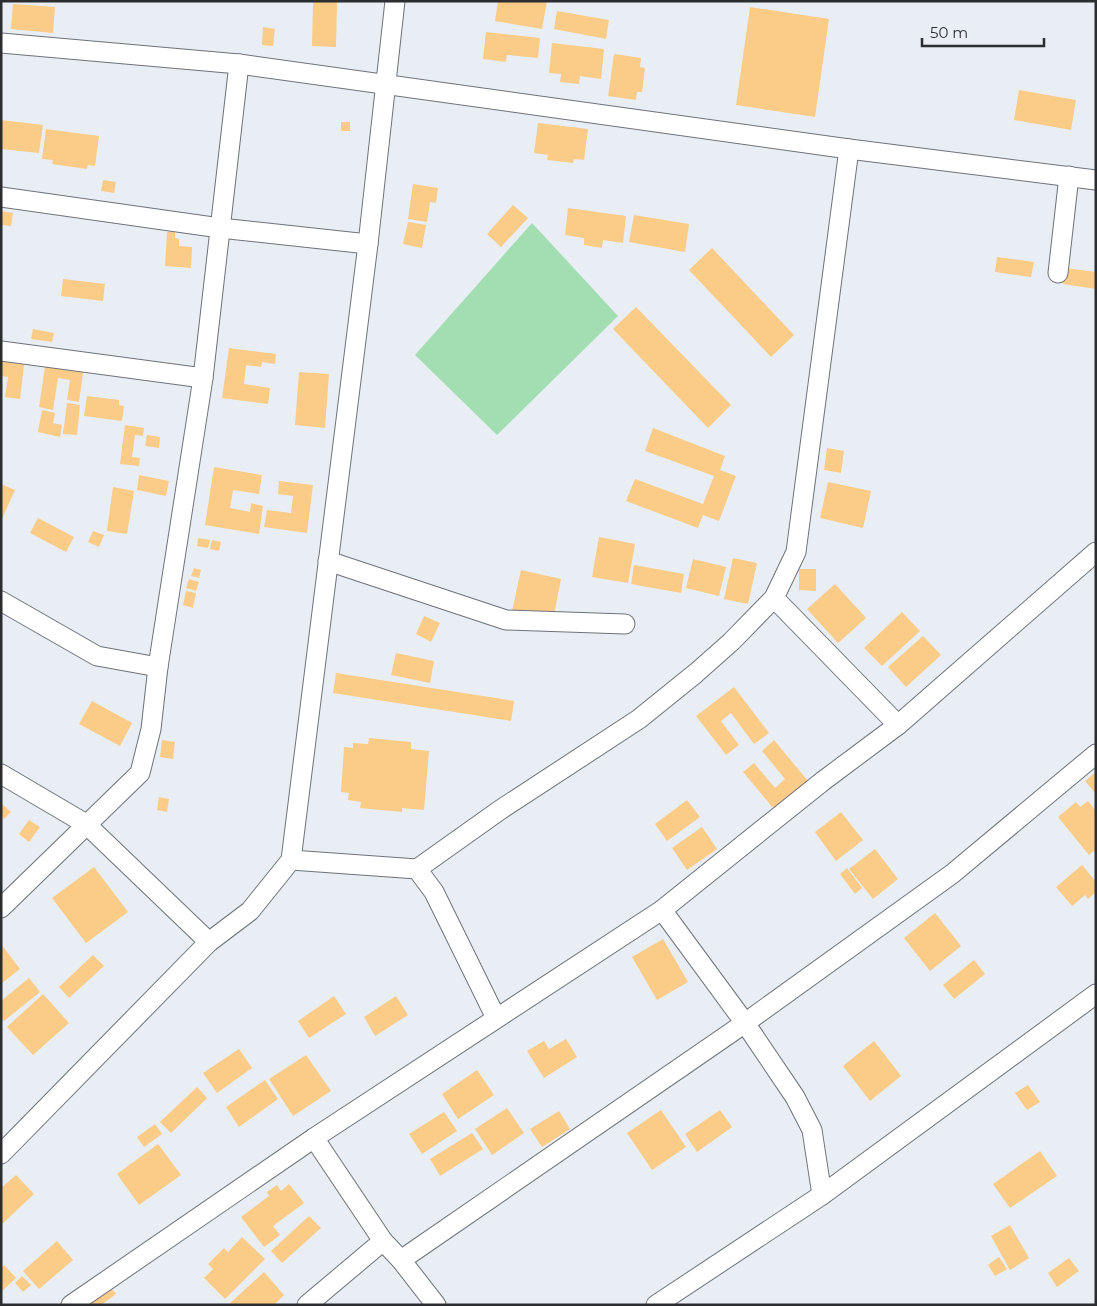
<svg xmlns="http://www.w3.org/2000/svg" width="1097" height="1306" font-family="Montserrat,sans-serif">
  <rect width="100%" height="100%" fill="#e9eef5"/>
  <polygon fill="#a2deb2" points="532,223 618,316 497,435 415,355"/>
  <g fill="#fbcb88">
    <polygon points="313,1 337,1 336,47 312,46"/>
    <polygon points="498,1 547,1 542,29 495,21"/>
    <polygon points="13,4 55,7 53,33 11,29"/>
    <polygon points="750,7 829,19 815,117 736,105"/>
    <polygon points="557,11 609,20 606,39 554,29"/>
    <polygon points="263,27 275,29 273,46 262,45"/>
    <polygon points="486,32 540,38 538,58 507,55 506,62 483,59"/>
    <polygon points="552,43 604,49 601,79 580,76 579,84 560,82 561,74 549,73"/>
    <polygon points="614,54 641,58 640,67 645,68 642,92 637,92 636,100 608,96"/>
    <polygon points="1019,90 1076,100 1071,130 1014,120"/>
    <polygon points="1,120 43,125 39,153 1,149"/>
    <rect x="341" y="122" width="9" height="9"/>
    <polygon points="538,123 588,129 584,160 574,159 573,163 547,160 548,155 534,153"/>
    <polygon points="46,129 99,136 95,166 88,165 87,169 52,164 53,160 42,159"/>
    <polygon points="103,180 116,182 114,193 101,191"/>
    <polygon points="413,184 438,188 436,203 430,202 427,222 408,219"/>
    <polygon points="513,205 528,218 501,247 487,234"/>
    <polygon points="568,208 626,216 623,243 603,240 602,248 584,245 584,238 565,235"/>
    <polygon points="1,211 13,213 11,226 1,225"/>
    <polygon points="634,215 689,224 685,252 629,242"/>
    <polygon points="408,222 426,225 422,248 403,244"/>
    <polygon points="167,232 175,232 175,238 179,239 179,246 192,247 191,268 165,266"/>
    <polygon points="712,248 794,335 771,357 689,270"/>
    <polygon points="997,257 1034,262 1031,277 995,272"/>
    <polygon points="1065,268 1096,272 1096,289 1063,284"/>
    <polygon points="63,279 105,284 103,301 61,296"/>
    <polygon points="636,307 731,405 708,428 613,329"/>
    <polygon points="33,329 54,333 52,342 31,339"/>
    <polygon points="229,348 276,354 275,364 262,362 261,367 246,365 244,384 270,388 268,404 222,398"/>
    <polygon points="1,354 25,357 20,399 5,397 8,377 1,376"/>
    <polygon points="46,360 84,366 79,402 67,400 70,380 58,378 53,410 39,407"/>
    <polygon points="299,372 329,374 325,428 295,425"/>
    <polygon points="87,396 119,400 119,405 124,406 122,421 84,416"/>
    <polygon points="67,403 80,405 77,435 63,434"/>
    <polygon points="42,410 55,413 53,423 62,425 60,437 38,432"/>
    <polygon points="125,425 144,428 143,436 135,435 132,457 140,458 139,466 120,464"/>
    <polygon points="653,428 725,456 720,470 736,476 719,521 703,515 698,528 626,501 635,479 703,504 714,476 645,451"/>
    <polygon points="147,435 160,437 159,448 145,446"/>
    <polygon points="827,448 844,451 841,473 824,470"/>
    <polygon points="214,467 262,475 259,494 233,490 230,508 250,512 251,503 263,506 259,534 205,525"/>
    <polygon points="139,475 169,481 166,496 137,490"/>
    <polygon points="279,481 313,485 307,533 264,527 267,510 291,513 293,496 278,494"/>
    <polygon points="828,482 871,491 863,528 820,518"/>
    <polygon points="1,484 15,490 1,521"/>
    <polygon points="113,487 134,491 127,534 107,531"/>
    <polygon points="38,518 74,537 66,552 30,533"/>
    <polygon points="93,531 104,535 99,547 88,542"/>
    <polygon points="599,537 635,544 628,583 592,577"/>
    <polygon points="198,538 210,540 208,548 197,546"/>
    <polygon points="212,540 221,542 219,551 210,549"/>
    <polygon points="733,558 757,563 748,604 724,599"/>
    <polygon points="693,559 726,567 719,596 686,588"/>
    <polygon points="634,565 684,574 681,593 631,584"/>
    <polygon points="194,568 201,570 199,578 191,576"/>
    <polygon points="799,569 816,569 816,591 799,590"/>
    <polygon points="521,570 561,579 553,620 512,611"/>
    <polygon points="189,579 199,582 196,591 186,588"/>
    <polygon points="835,584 866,618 838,643 807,609"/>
    <polygon points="186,591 196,593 193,608 183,605"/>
    <polygon points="902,612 920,631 882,666 864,648"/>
    <polygon points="424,616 440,623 431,642 416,634"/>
    <polygon points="923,636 941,655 906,687 888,667"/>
    <polygon points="396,653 434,661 430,683 391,675"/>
    <polygon points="336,673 514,701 511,721 333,693"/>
    <polygon points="734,687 769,733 754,744 731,713 721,721 739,745 726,755 696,716"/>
    <polygon points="92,701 132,723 120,746 79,724"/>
    <polygon points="369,738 411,742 411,749 429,751 424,810 402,808 402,812 360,808 361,802 348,800 349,793 341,792 344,747 353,748 353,743 368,744"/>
    <polygon points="162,740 175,742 173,759 160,757"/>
    <polygon points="774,740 808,781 774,809 743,772 754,763 775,788 785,779 762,751"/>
    <polygon points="1096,772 1096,794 1085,781"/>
    <polygon points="159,797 169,799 167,812 157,810"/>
    <polygon points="687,800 700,817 667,841 655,824"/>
    <polygon points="1088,801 1096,811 1096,849 1089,855 1058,817 1076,802 1080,807"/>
    <polygon points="1,803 11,812 4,819 1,817"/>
    <polygon points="841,812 863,840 836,861 815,832"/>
    <polygon points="29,820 40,827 29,842 19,834"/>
    <polygon points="702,827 717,849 687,870 672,848"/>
    <polygon points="875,849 898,879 873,899 849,869"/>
    <polygon points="1082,865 1096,882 1096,892 1088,899 1085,895 1072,906 1056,887"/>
    <polygon points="94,867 128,912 86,943 52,898"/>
    <polygon points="847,868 862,888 855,894 840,874"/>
    <polygon points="935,913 961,946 930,971 904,938"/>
    <polygon points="663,939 688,982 657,1000 632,957"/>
    <polygon points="1,944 20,969 1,984"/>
    <polygon points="93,955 104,966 69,998 59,987"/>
    <polygon points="974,960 985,974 954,999 943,985"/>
    <polygon points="29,978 40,992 4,1021 1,1018 1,1001"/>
    <polygon points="43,994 69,1023 33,1055 7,1027"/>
    <polygon points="334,996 346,1014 309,1038 298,1021"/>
    <polygon points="396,996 408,1015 375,1036 364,1017"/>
    <polygon points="566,1039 577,1057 544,1078 527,1051 544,1041 549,1049"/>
    <polygon points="874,1041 901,1076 870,1101 843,1066"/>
    <polygon points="239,1049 252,1068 217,1093 203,1073"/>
    <polygon points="306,1055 331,1091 293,1116 269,1079"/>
    <polygon points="477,1070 494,1095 458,1119 442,1094"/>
    <polygon points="265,1080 278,1099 239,1127 226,1107"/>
    <polygon points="1028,1085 1040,1102 1027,1110 1015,1093"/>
    <polygon points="197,1087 207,1098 171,1133 160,1122"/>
    <polygon points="507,1108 524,1133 492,1155 475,1129"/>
    <polygon points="661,1110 686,1147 652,1170 627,1133"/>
    <polygon points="720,1110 732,1127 697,1152 685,1134"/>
    <polygon points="559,1111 570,1129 542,1147 530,1129"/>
    <polygon points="444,1112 457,1131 422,1154 409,1134"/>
    <polygon points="155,1124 162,1134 144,1147 137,1137"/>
    <polygon points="472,1133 483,1149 440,1176 430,1159"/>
    <polygon points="158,1144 181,1175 139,1205 117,1174"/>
    <polygon points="1040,1151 1057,1176 1010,1208 993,1184"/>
    <polygon points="16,1175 34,1194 1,1225 1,1188"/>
    <polygon points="289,1184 304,1203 273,1226 280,1235 264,1247 241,1217 269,1196 267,1192 277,1185 281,1191"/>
    <polygon points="309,1216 321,1228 282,1263 271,1251"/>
    <polygon points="1010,1225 1029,1258 1010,1270 991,1236"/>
    <polygon points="242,1237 265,1259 225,1299 204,1278 213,1269 208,1264 224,1248 228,1252"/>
    <polygon points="57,1241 73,1260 39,1289 23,1271"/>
    <polygon points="999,1257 1007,1269 995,1276 988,1265"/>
    <polygon points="1069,1258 1079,1271 1057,1287 1048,1273"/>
    <polygon points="4,1265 16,1278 1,1292 1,1268"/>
    <polygon points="264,1272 284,1295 274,1305 228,1305"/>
    <polygon points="22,1276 31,1285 23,1292 15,1283"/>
    <polygon points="108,1285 116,1294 101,1305 82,1305"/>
  </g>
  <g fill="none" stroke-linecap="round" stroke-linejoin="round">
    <defs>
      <g id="minor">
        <polyline points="1,43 239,64 849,149 1096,180"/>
        <polyline points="1,197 220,228 368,244"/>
        <polyline points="1058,273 1069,176"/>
        <polyline points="1,351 203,378"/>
        <polyline points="328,561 506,620 625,624"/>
        <polyline points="774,598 898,725"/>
        <polyline points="1,601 97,656 158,667"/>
        <polyline points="1,774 86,824 209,942"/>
        <polyline points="291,860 417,869 434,892 496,1018"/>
        <polyline points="417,869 500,810 639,719 696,673 731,642 774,598 796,552 849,149"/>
        <polyline points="1,908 140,773 151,729 158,667 203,378 239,64"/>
        <polyline points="662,910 745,1023 795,1097 812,1130 822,1195"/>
        <polyline points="314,1138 383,1241 401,1260 436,1305"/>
        <polyline points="1,1154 209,942 250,911 291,860 368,244 395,1"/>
        <polyline points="401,1260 745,1023 952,874 1096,754"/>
        <polyline points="71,1305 314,1138 662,910 823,781 898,725 1096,552"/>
        <polyline points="307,1305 383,1241"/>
        <polyline points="656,1305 822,1195 1096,994"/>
      </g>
    </defs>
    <use href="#minor" stroke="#6e7278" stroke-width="21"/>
    <use href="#minor" stroke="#fff" stroke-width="19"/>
  </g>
  <rect width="1097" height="1306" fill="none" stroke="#2b2d30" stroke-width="5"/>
  <path d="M922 38v8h122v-8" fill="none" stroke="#2b2d30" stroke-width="2.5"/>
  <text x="930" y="38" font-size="15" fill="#2b2d30" stroke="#e9eef5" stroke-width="4" paint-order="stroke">50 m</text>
</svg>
